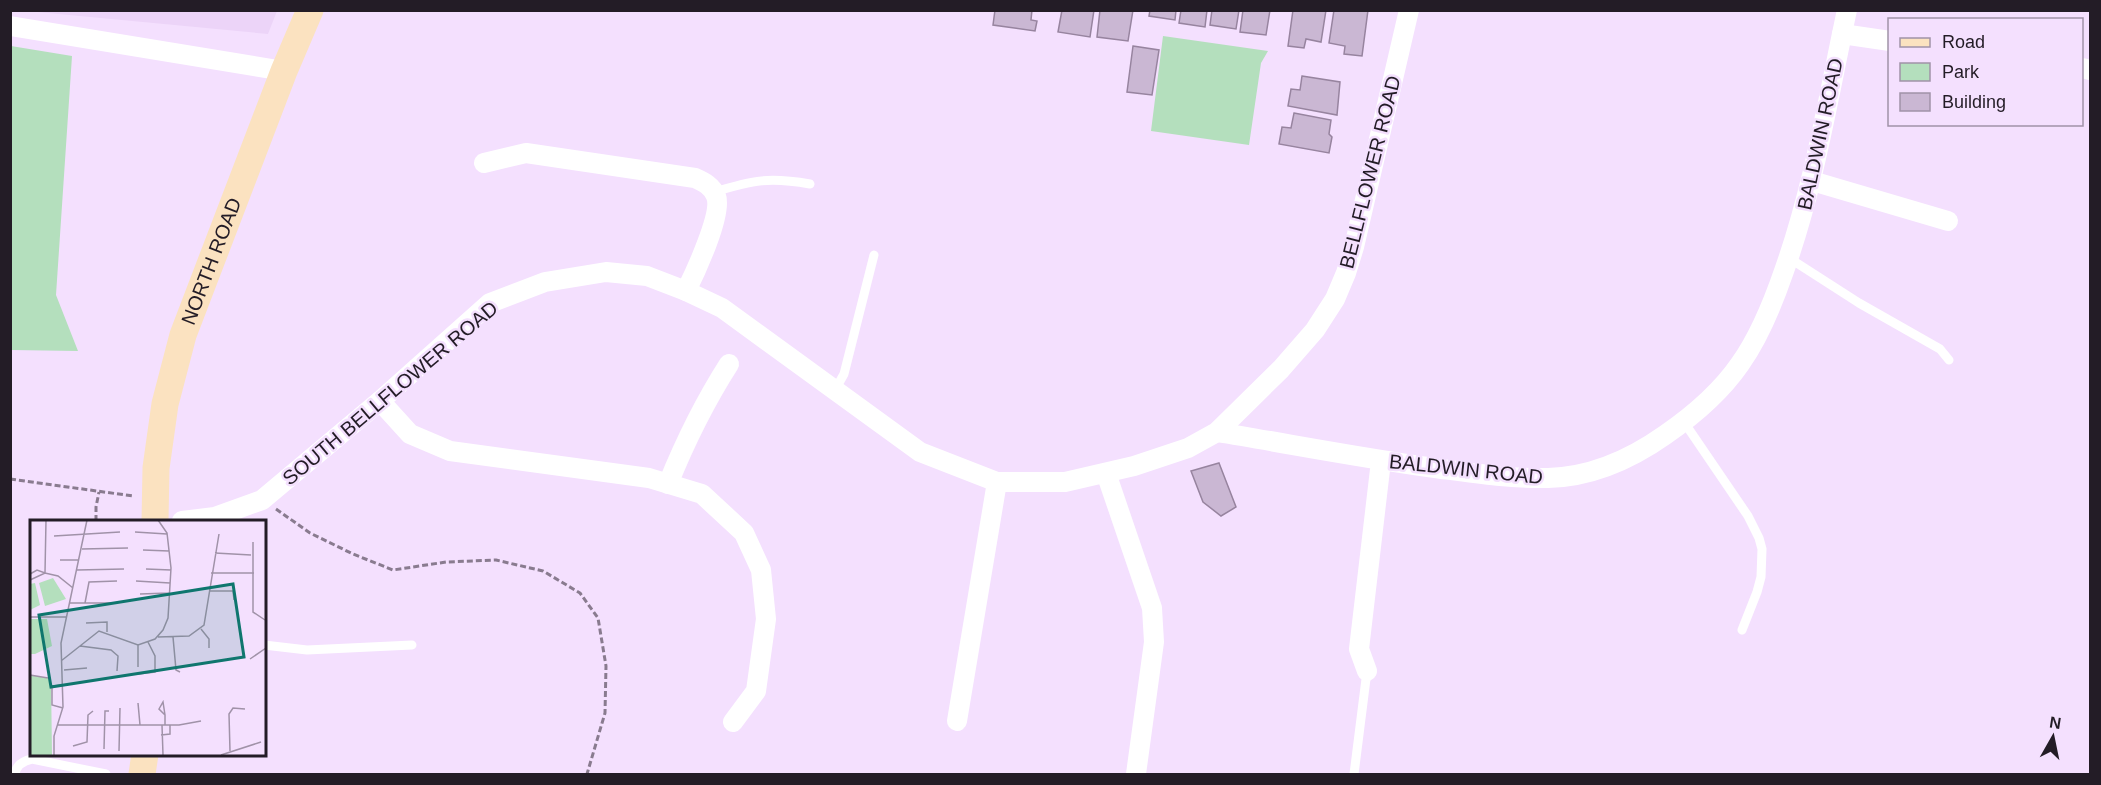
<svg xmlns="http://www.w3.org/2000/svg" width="2101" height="785" font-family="Arial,sans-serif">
  <rect width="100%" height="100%" fill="#f4e0fe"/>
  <polygon fill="#ecd4f8" points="27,11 277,10 277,11 268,34"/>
  <g fill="#b4dfbd">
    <polygon points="1163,36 1268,51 1261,63 1249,145 1151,131"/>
    <polygon points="11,46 72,56 56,295 78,351 11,350"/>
  </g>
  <g fill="#cab7d3" stroke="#97849f" stroke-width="1.5">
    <polygon points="995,10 1032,10 1031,20 1037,21 1035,31 993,25"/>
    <polygon points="1062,10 1094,10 1090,37 1058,32"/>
    <polygon points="1100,10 1133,10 1128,41 1097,37"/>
    <polygon points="1150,10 1176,10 1175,20 1149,16"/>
    <polygon points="1181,10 1207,10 1205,27 1179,23"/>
    <polygon points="1212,10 1239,10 1236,29 1210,25"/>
    <polygon points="1243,10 1270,10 1266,35 1240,32"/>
    <polygon points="1293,10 1326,10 1321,42 1306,39 1304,48 1288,46"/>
    <polygon points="1334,10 1368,10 1362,56 1344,54 1345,46 1329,43"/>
    <polygon points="1133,46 1159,50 1152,95 1127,92"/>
    <polygon points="1302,76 1340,82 1337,115 1288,106 1291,89 1300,90"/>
    <polygon points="1294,113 1331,120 1329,134 1332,137 1329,153 1279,144 1282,127 1291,128"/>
    <polygon points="1219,463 1236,507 1221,516 1203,502 1191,471"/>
  </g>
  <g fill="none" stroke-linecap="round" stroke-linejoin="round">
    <g stroke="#897b8f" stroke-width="3" stroke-dasharray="6 3" stroke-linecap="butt">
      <polyline points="10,479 133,496"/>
      <polyline points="276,509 310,533 353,554 393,570 446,562 496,560 543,571 580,593 598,618 606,666 605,713 587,774"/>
      <polyline points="96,521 96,507 99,492"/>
    </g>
    <g stroke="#fff" stroke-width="9">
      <path d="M714,192c40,-12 55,-15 96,-8"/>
      <polyline points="1789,258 1859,303 1940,349 1949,360"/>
      <polyline points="835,390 844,374 874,255"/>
      <polyline points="1684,422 1748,516 1759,538 1762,549 1761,577 1757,592 1742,630"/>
      <polyline points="264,645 307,650 412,645"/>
      <path d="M15,774c1,-9 8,-13 17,-15l74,15"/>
      <polyline points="1354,774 1367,671"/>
    </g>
    <g stroke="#fff" stroke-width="20">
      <polyline points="10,26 284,71"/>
      <polyline points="1842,34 1890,41"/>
      <polyline points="2082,68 2090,70"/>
      <path d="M484,163l42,-10 169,25c9,4 17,8 21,18 7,17 -21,77 -30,95"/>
      <polyline points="1812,181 1948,221"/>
      <polyline points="380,401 410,434 450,451 649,478 702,494 744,533 761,570 766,619 756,691 733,722"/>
      <path d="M1217,432c73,12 145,26 218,36 37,5 75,11 113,10 42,-1 83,-19 117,-43 29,-20 55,-42 75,-71 20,-28 33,-61 44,-93 30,-84 44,-173 63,-261"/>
      <polyline points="1106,473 1152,608 1154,642 1136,774"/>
      <path d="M668,484c17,-42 36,-81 61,-120"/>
      <polyline points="182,521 215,517 262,500 380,401 490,303 545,282 606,272 647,276 686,291 722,308 920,452 997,482 1065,482 1134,466 1188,448 1217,432 1281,369 1315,330 1335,299 1346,273 1354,247 1409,10"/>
      <polyline points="1367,671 1359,649 1381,461"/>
      <polyline points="957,721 997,482"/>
    </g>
    <g stroke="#fbe2c0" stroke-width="27">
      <path id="s1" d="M155,521l1,-53 9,-64 18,-69 101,-264 26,-61"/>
      <polyline points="142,774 145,754"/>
    </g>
  </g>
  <g text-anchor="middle" stroke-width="5" stroke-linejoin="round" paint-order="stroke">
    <g font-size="20" fill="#231c26" stroke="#f4e0fe">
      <text transform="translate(1820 134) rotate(-78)" y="7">BALDWIN ROAD</text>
      <text transform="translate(1370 172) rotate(-76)" y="7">BELLFLOWER ROAD</text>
      <text dy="7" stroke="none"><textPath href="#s1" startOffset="268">NORTH ROAD</textPath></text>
      <text transform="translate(390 393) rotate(-40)" y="7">SOUTH BELLFLOWER ROAD</text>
      <text transform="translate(1466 469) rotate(6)" y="7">BALDWIN ROAD</text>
    </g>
  </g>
  <g transform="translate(30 520)">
    <rect width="236" height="236" fill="#f4e0fe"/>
    <path d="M23,58l13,21 -21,7 -6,-23zM5,63l5,22 -10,5v-26zM0,99h17l5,27 -17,8h-5zM0,155l21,4 1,76h-22z" fill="#b4dfbd"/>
    <path fill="none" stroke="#a092a8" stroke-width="1.5" d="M94,0h25M105,12l32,2M24,16l66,-4M223,22v70l12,8M52,29l46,-1M113,30l26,1M185,33l36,2M30,40h19M116,49l25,1M47,50l47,-1M181,53h43M0,54l7,-4 8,3 1,-53M0,60l15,-7 13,3 15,12M106,61l34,2M179,71h24l1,9M110,74l29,-1M40,83h47M55,83l4,-21 28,-1M0,97h37M56,103l21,-1v10M171,109l8,10v9M128,117l31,-1 15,-11 15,-91M143,117l3,33 4,2M50,126l31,4 7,6 -1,15M220,139l16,-11M31,141l38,-30 39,14 17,-6 8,-9 5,-12 3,-50 -4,-35 -9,-13M108,147v-22M34,150l23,-2M108,154l17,-2v-16l-7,-14M0,155l18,3M108,183l2,22M33,188l-11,-3v-19l12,-1M28,205h121l22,-4M132,205l1,30M135,205v-10l-6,-6 4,-7 2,13M131,215l9,-1v-9M43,226l14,-4 1,-27 5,-4M74,229l1,-38h4M89,231l1,-43M200,231l-1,-37 4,-6 12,1M24,235v-19l9,-29 -2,-64 26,-123M191,235l40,-13"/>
    <path fill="#0f766e" fill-opacity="0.15" stroke="#0f766e" stroke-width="3" d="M203,64l11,73 -193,30 -12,-72z"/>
    <rect width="236" height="236" fill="none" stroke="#231c26" stroke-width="3"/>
  </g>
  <rect width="2101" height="785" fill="none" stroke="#231c26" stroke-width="24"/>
  <rect x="1888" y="18" width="195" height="108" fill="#f4e0fe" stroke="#a092a8" stroke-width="1.5"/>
  <rect x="1900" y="38" width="30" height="9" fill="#fbe2c0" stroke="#a092a8" stroke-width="1.5"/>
  <text x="1942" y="48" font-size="18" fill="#231c26">Road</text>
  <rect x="1900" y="63" width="30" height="18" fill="#b4dfbd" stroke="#a092a8" stroke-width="1.5"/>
  <text x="1942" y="78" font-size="18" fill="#231c26">Park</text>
  <rect x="1900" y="93" width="30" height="18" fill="#cab7d3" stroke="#a092a8" stroke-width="1.5"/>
  <text x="1942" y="108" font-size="18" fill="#231c26">Building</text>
  <g transform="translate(2053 737) rotate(9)" stroke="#f4e0fe" stroke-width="4.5" paint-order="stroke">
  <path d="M0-4.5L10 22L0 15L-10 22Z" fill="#231c26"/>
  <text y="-9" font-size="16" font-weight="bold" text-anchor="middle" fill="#231c26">N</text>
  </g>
</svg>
